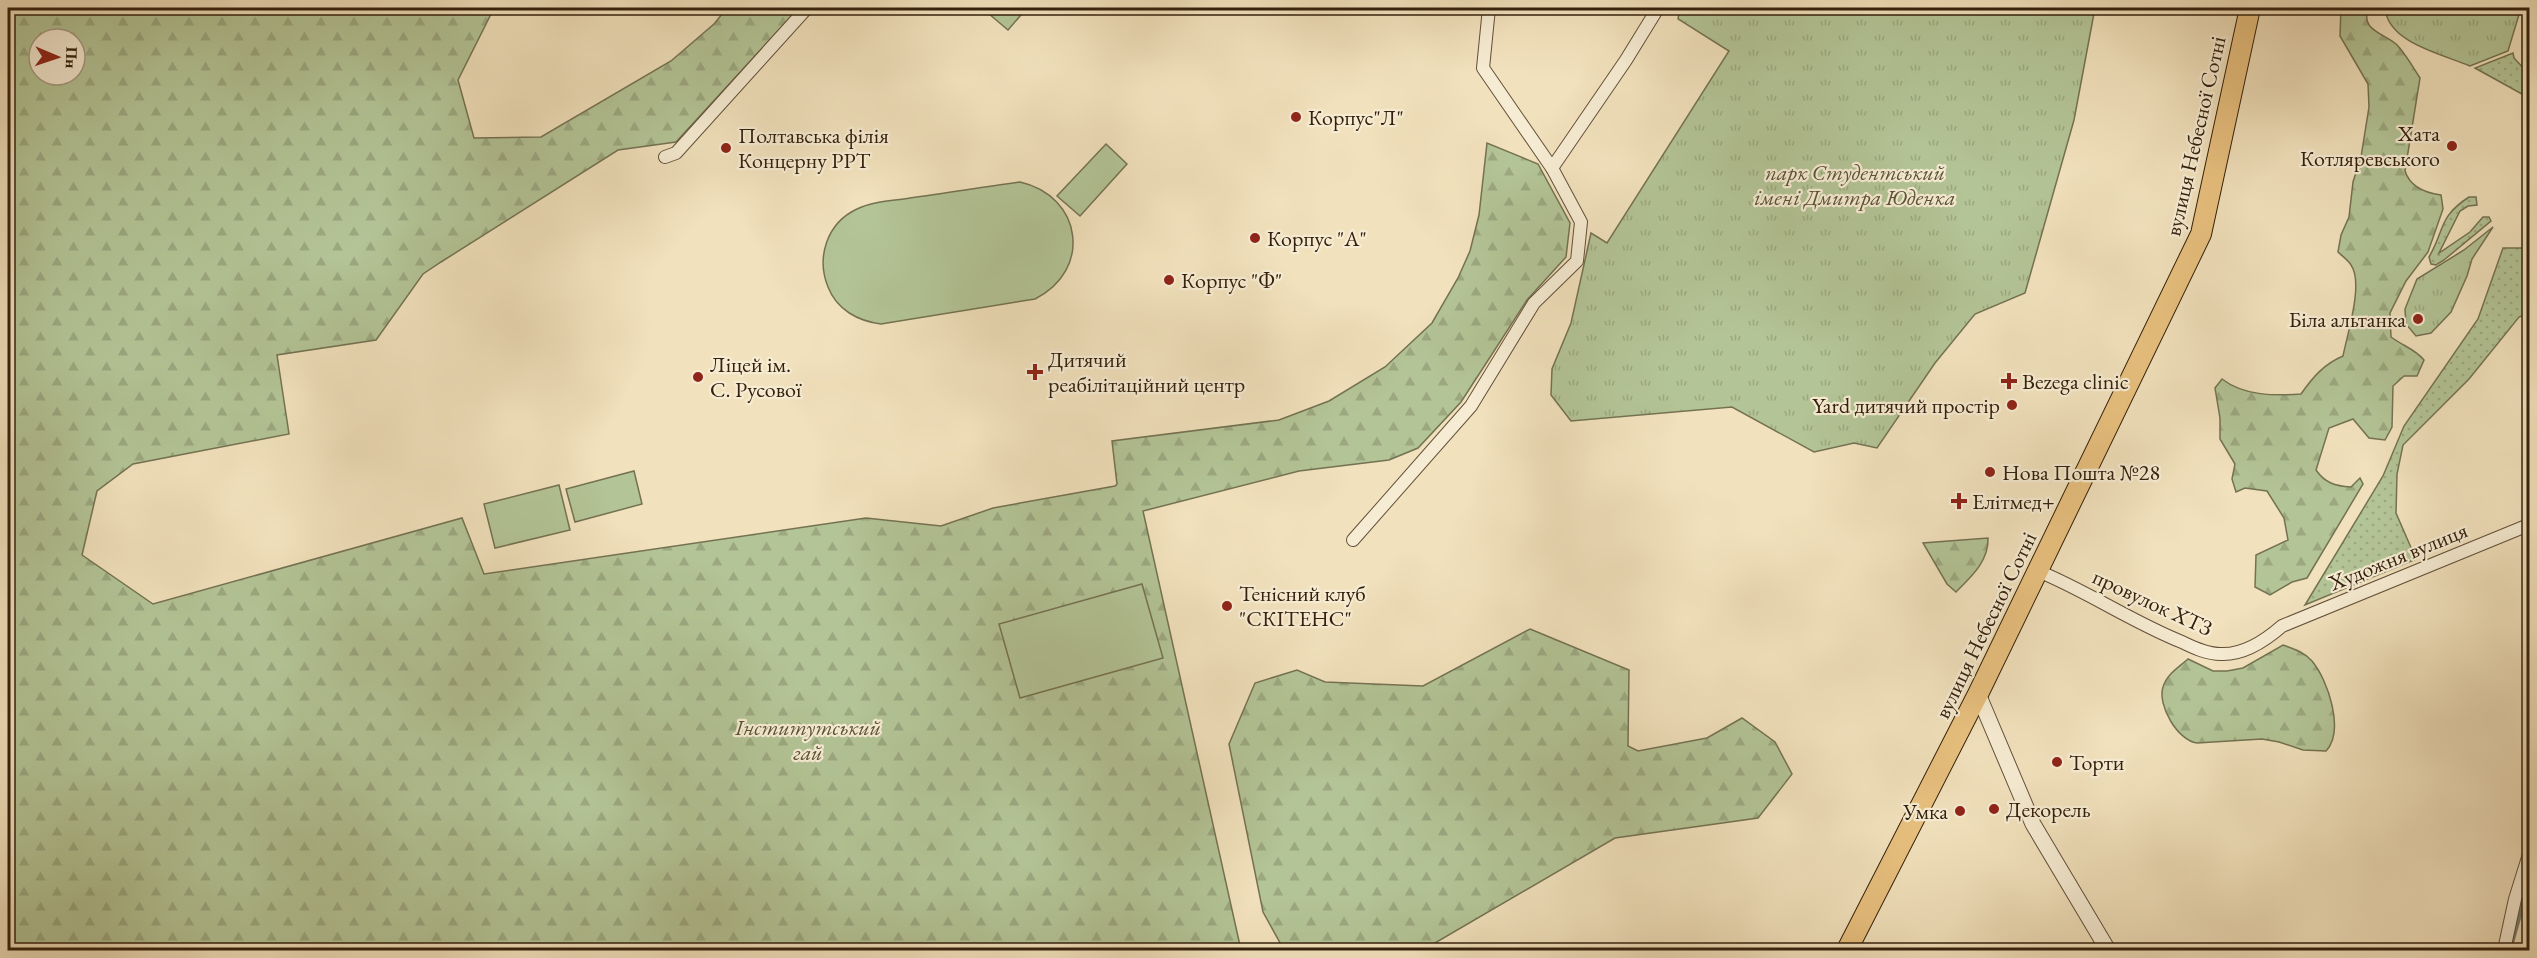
<svg xmlns="http://www.w3.org/2000/svg" width="2537" height="958" font-family="'EB Garamond',serif">
  <defs>
    <pattern id="grass-dots" width="8" height="8" patternUnits="userSpaceOnUse" patternTransform="scale(1.5)"><rect width="8" height="8" fill="#b3c496"/><path d="M2 2h.1M6 6h.1" fill="none" stroke="#9ba880" stroke-width="1.8" stroke-linecap="round"/></pattern>
    <pattern id="forest-firs" width="22" height="20" patternUnits="userSpaceOnUse" patternTransform="scale(1.5)"><rect width="22" height="20" fill="#b3c496"/><path d="M5 1l3.5 6h-7zM16 11l3.5 6h-7z" fill="#9ba880"/></pattern>
    <pattern id="park-tufts" width="24" height="20" patternUnits="userSpaceOnUse" patternTransform="scale(1.5)"><rect width="24" height="20" fill="#b3c496"/><path d="M3 7l-1-3M5 7V3M7 7l1-3M15 17l-1-3M17 17v-4M19 17l1-3" fill="none" stroke="#9ba880"/></pattern>
  </defs>
  <rect width="100%" height="100%" fill="#f1e1bc"/>
  <filter id="stains"><feTurbulence type="fractalNoise" baseFrequency=".00333" numOctaves="4"/><feColorMatrix values="0 0 0 0 .2 0 0 0 0 .09 0 0 0 0 .02 0 0 0 .5 -.17"/></filter>
  <radialGradient id="worn" r=".72"><stop offset=".6" stop-color="#630" stop-opacity="0"/><stop offset="1" stop-color="#630" stop-opacity=".3"/></radialGradient>
  <g fill="url(#grass-dots)" stroke="#747252" stroke-width="1.5">
    <polygon points="2513,53 2514,58 2529,74 2529,98 2475,68"/>
    <path d="M2469,197h7l1,8 -9,1 -8,5 -21,42 31,-21 13,-15h6l2,4 -47,39 -8,5 -5,-1 -2,-7c16,-27 9,-40 40,-60z"/>
    <polygon points="2503,248 2529,248 2529,313 2519,317 2469,379 2403,445 2397,474 2396,513 2416,559 2305,605 2383,476 2404,426 2478,319"/>
  </g>
  <g fill="url(#forest-firs)" stroke="#747252" stroke-width="1.5" fill-rule="evenodd">
    <path d="M8,8h486l-36,72 16,58 67,-1 130,-76 43,-37 13,-16h72l-123,134 -58,8 -177,112 -18,12 -47,66 -99,15 12,79 -156,30 -36,27 -15,64 71,49 309,-86 22,56 382,-56 75,8 52,-18 122,-22 2,-2 -5,-43 167,-21 50,-19 56,-34 47,-44 26,-45 12,-27 9,-36 8,-72 51,21 32,59 -4,34 -39,43 -66,102 -43,46 -29,12 -90,11 -156,40 98,439h-1233zM39,39h36v36h-36z"/>
    <path d="M2341,8h28c-11,23 19,26 29,38 8,9 15,21 22,32l-15,93c5,16 21,22 36,24l2,14 -15,43 -22,29 -16,32 1,24c12,9 24,12 33,23l-7,16h-13l-11,10 -1,41 -7,13 -16,-2 -16,-19 -24,9 -13,42c9,13 19,16 35,17l9,-9 3,6 -56,94 -15,4 -22,13 -15,-8 1,-32 32,-15 -4,-22 -17,-27 -22,-3 -9,4 -4,-13 3,-15 -15,-25v-21l-5,-30 7,-9c22,17 53,17 79,15 12,-17 23,-30 42,-38 4,-21 21,-73 8,-91 -3,-5 -9,-9 -13,-13l3,-17 8,-18 4,-35 8,-25 8,-50 -1,-23 -28,-48z"/>
    <path d="M1988,538c1,23 -17,39 -32,54l-9,-8 -24,-41z"/>
    <polygon points="1530,629 1629,670 1628,746 1638,751 1707,738 1742,718 1775,742 1792,774 1758,818 1615,838 1423,950 1284,950 1263,912 1229,744 1255,683 1297,670 1325,682 1423,686"/>
    <path d="M2283,645c11,4 21,7 29,16 16,19 33,70 14,90l-23,-1 -24,-8 -17,-3 -65,4c-19,-2 -40,-38 -34,-56 4,-13 16,-20 25,-28l25,12h14l16,-3z"/>
  </g>
  <g fill="url(#park-tufts)" stroke="#747252" stroke-width="1.5">
    <polygon points="1680,8 2095,8 2074,120 2025,293 1975,314 1935,363 1877,448 1854,443 1814,452 1732,407 1571,421 1551,395 1552,369 1571,323 1591,233 1607,243 1729,51 1678,19"/>
    <path d="M2385,8h136l-13,43 -38,15c-28,-12 -82,-23 -85,-58z"/>
    <polygon points="2493,227 2472,259 2467,276 2451,312 2431,333 2416,336 2406,324 2405,309 2417,279 2464,250"/>
  </g>
  <g fill="#b3c496" stroke="#747252" stroke-width="1.5">
    <polygon points="982,8 1027,8 1008,30"/>
    <polygon points="1106,144 1127,164 1080,216 1057,196"/>
    <path d="M1020,182c62,14 73,88 15,117l-154,25c-23,-3 -44,-14 -53,-37 -12,-30 -1,-64 29,-78 16,-8 36,-8 53,-11 37,-5 73,-11 110,-16z"/>
    <polygon points="634,471 642,504 575,522 566,489"/>
    <polygon points="559,485 570,530 495,548 484,504"/>
    <polygon points="1142,584 1163,658 1020,698 999,624"/>
  </g>
  <g fill="none" stroke-linecap="round" stroke-linejoin="round">
    <polyline stroke="#727e72" stroke-width="4" points="2510,950 2530,880"/>
    <defs>
      <g id="minor">
        <polyline points="665,157 676,153 807,8"/>
        <polyline points="1552,168 1626,60 1658,8"/>
        <polyline points="1353,540 1471,406 1534,303 1577,261 1581,222 1552,168 1483,68 1489,8"/>
        <path d="M2038,571c49,20 94,51 144,71 12,6 25,12 39,12 22,1 45,-14 61,-28l244,-100 4,-4"/>
        <polyline points="2504,950 2515,899 2530,851"/>
      </g>
      <polyline id="tertiary" points="1978,694 2033,824 2108,950"/>
      <polyline id="primary" points="1847,950 1978,694 2201,234 2250,8"/>
    </defs>
    <use href="#minor" stroke="#635039" stroke-width="14"/>
    <use href="#tertiary" stroke="#635039" stroke-width="17"/>
    <use href="#primary" stroke="#34200d" stroke-width="22"/>
    <use href="#minor" stroke="#f6ecd3" stroke-width="12"/>
    <use href="#tertiary" stroke="#f6ecd3" stroke-width="15"/>
    <use href="#primary" stroke="#e8c07e" stroke-width="20"/>
  </g>
  <g fill="#8f2418" stroke="#f6ecd3" stroke-width="2">
    <circle cx="1296" cy="117" r="6"/>
    <circle cx="2452" cy="146" r="6"/>
    <circle cx="726" cy="148" r="6"/>
    <circle cx="1255" cy="238" r="6"/>
    <circle cx="1169" cy="280" r="6"/>
    <circle cx="2418" cy="319" r="6"/>
    <path d="M1032 363h6v6h6v6h-6v6h-6v-6h-6v-6h6z"/>
    <circle cx="698" cy="377" r="6"/>
    <path d="M2006 372h6v6h6v6h-6v6h-6v-6h-6v-6h6z"/>
    <circle cx="2012" cy="405" r="6"/>
    <circle cx="1990" cy="472" r="6"/>
    <path d="M1956 492h6v6h6v6h-6v6h-6v-6h-6v-6h6z"/>
    <circle cx="1227" cy="606" r="6"/>
    <circle cx="2057" cy="762" r="6"/>
    <circle cx="1994" cy="809" r="6"/>
    <circle cx="1960" cy="811" r="6"/>
  </g>
  <g text-anchor="middle" stroke-width="4.5" stroke-linejoin="round" paint-order="stroke">
    <g font-size="22" fill="#34200d" stroke="#f6ecd3" text-anchor="start">
      <text x="1308" y="125">Корпус"Л"</text>
      <text x="2440" y="141" text-anchor="end">Хата<tspan x="2440" dy="25">Котляревського</tspan></text>
      <text x="738" y="143">Полтавська філія<tspan x="738" dy="25">Концерну РРТ</tspan></text>
      <text x="1267" y="246">Корпус "А"</text>
      <text x="1181" y="288">Корпус "Ф"</text>
      <text x="2406" y="327" text-anchor="end">Біла альтанка</text>
      <text x="1048" y="367">Дитячий<tspan x="1048" dy="25">реабілітаційний центр</tspan></text>
      <text x="710" y="372">Ліцей ім.<tspan x="710" dy="25">С. Русової</tspan></text>
      <text x="2022" y="389">Bezega clinic</text>
      <text x="2000" y="413" text-anchor="end">Yard дитячий простір</text>
      <text x="2002" y="480">Нова Пошта №28</text>
      <text x="1972" y="509">Елітмед+</text>
      <text x="1239" y="601">Тенісний клуб<tspan x="1239" dy="25">"СКІТЕНС"</tspan></text>
      <text x="2069" y="770">Торти</text>
      <text x="2006" y="817">Декорель</text>
      <text x="1948" y="819" text-anchor="end">Умка</text>
    </g>
    <g font-size="22" fill="#34200d" stroke="#f6ecd3">
      <text transform="translate(2195 136) rotate(-77)" y="8">вулиця Небесної Сотні</text>
      <text transform="translate(2398 556) rotate(-22)" y="8">Художня вулиця</text>
      <text transform="translate(2153 602) rotate(25)" y="8">провулок ХТЗ</text>
      <text transform="translate(1985 625) rotate(-64)" y="8">вулиця Небесної Сотні</text>
    </g>
    <g font-size="22" font-style="italic" fill="#5a5136" stroke="#f6ecd3">
      <text x="1855" y="180">парк Студентський<tspan x="1855" dy="25">імені Дмитра Юденка</tspan></text>
      <text x="808" y="735">Інститутський<tspan x="808" dy="25">гай</tspan></text>
    </g>
  </g>
  <rect width="2537" height="958" fill="none" stroke="#f1e1bc" stroke-width="30"/>
  <rect x="9" y="9" width="2519" height="940" fill="none" stroke="#34200d" stroke-width="3"/>
  <rect x="15" y="15" width="2507" height="928" fill="none" stroke="#34200d" stroke-width="1.5"/>
  <g transform="translate(57 57) rotate(92)"><circle r="28" fill="#f6ecd3" stroke="#a89a84" stroke-width="1.5"/>
  <path d="M0-4.5L10 22L0 15L-10 22Z" fill="#8f2418"/>
  <text y="-9" font-size="16" font-weight="bold" text-anchor="middle" fill="#34200d">Пн</text>
  </g>
  <rect width="100%" height="100%" filter="url(#stains)"/>
  <rect width="100%" height="100%" fill="url(#worn)"/>
</svg>
